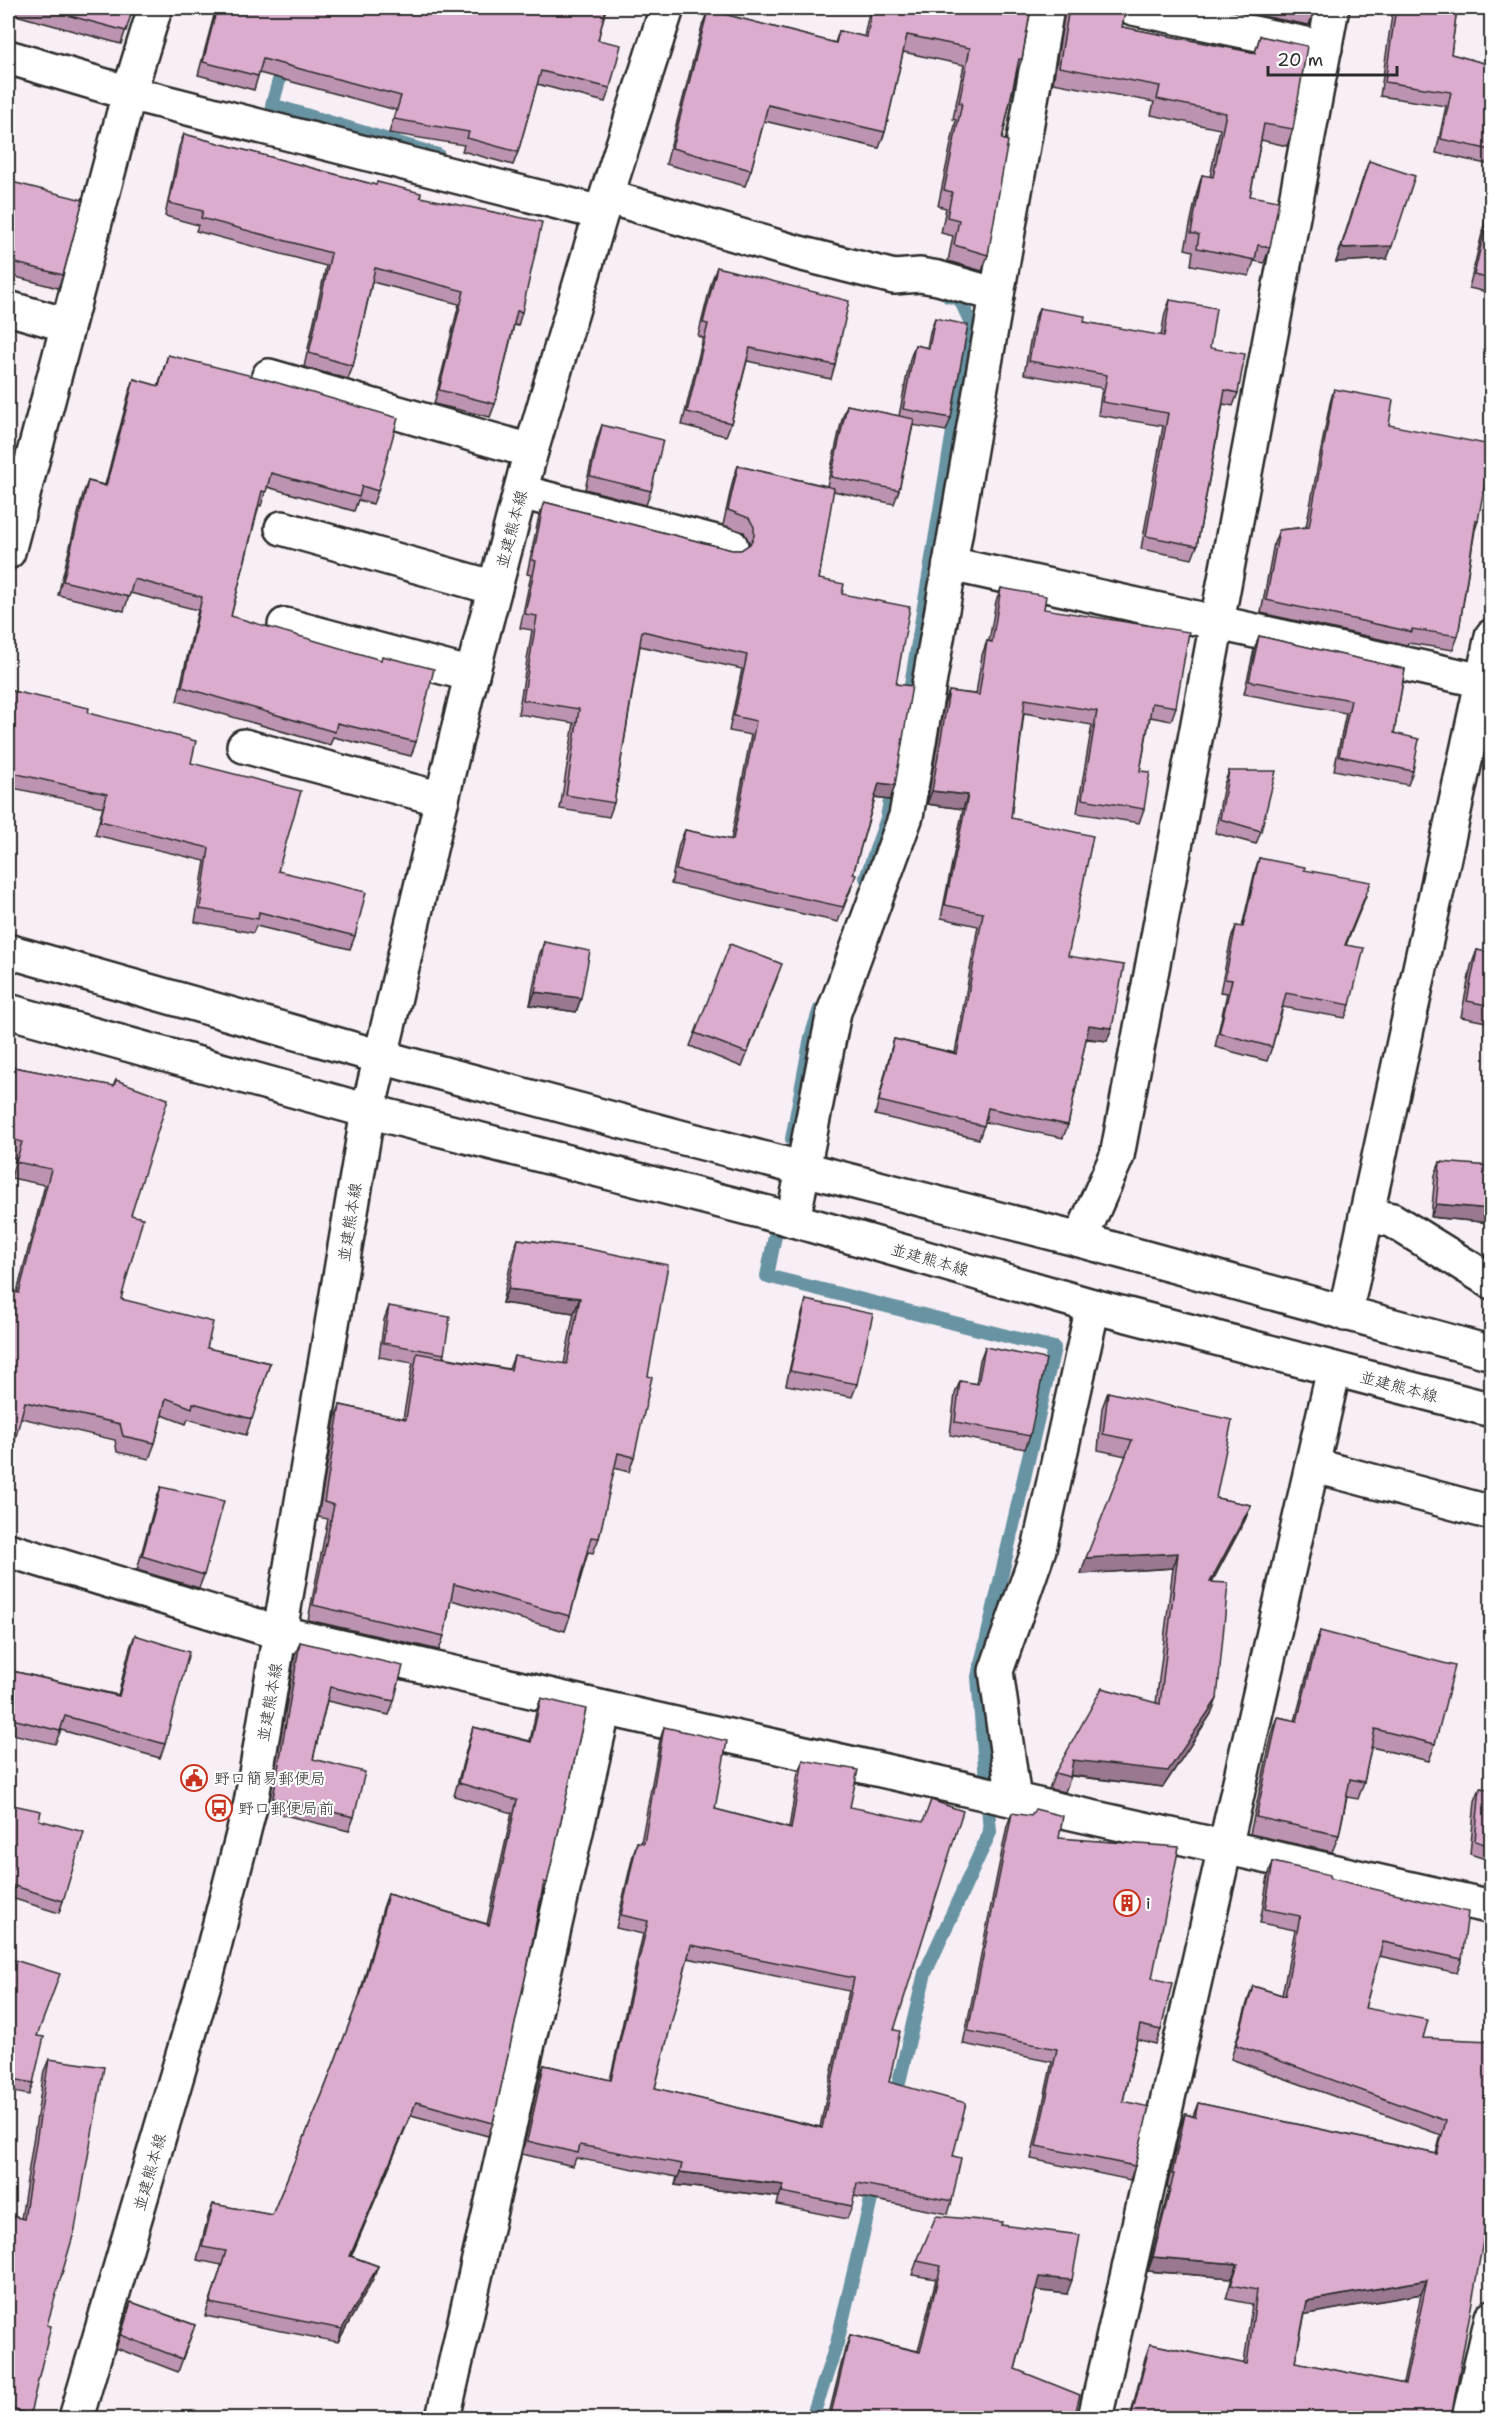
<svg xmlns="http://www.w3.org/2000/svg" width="1499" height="2426" font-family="'Shantell Sans','Klee One',sans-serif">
  <rect width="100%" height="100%" fill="#f8eef5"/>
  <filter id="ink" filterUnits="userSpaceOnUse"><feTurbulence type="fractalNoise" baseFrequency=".0167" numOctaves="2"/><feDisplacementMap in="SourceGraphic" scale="12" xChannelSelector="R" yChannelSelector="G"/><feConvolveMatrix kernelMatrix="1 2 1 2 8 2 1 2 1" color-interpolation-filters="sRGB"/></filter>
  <g filter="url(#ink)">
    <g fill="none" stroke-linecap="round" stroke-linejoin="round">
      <g stroke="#6893a2" stroke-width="14">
        <polyline points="284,63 272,105 438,155"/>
        <polyline points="908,703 971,323 960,299 948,296"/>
        <polyline points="866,878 887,818 894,778"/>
        <polyline points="792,1139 811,1037 820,1009"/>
        <polyline points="779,1216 767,1276 1054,1348 978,1677 990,1832 925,1973 894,2103"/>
        <polyline points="812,2418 837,2343 875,2183"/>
      </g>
      <defs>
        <g id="minor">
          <polyline points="1133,8 1325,48"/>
          <polyline points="8,57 129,93 601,213"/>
          <polyline points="608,197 799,253 894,277 920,275 938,278 997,295"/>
          <polyline points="8,308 67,325"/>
          <polyline points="269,376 531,451"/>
          <polyline points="521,492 731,546"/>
          <polyline points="282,528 495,588"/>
          <polyline points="8,552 129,93 155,8"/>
          <polyline points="950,564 1492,683"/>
          <polyline points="285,625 472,675"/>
          <polyline points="244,746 442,799"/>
          <polyline points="1366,1215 1392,1220 1492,1282"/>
          <polyline points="793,1220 834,1012 906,816 1047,8"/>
          <polyline points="1080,1240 1117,1156 1332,8"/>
          <polyline points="1345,1314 1492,636"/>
          <polyline points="1312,1465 1492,1513"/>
          <polyline points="8,1550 281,1633 604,1708 1492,1907"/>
          <polyline points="1014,1800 996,1671 1039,1549 1093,1306"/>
          <polyline points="443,2418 604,1708"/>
          <polyline points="1095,2418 1334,1369"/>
          <polyline points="1469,2418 1492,2317"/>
        </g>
        <g id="major">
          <polyline points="8,951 381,1057 680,1137 1080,1240 1492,1353"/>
          <polyline points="8,1011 368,1111 779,1216 1093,1306 1492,1410"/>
          <polyline points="76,2418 208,1970 251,1803 368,1111 466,697 531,451 601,213 667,8"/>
        </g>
      </defs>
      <use href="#minor" stroke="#2b2b2b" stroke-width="38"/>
      <use href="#major" stroke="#2b2b2b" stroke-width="38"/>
      <use href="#minor" stroke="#fff" stroke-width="33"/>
      <use href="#major" stroke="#fff" stroke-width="33"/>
    </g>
    <g fill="#bc94b1" stroke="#2b2b2b" stroke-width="1.5" fill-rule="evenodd">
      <polygon points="8,8 133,8 121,44 12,14 8,12"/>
      <polygon points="216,8 606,8 598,40 610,88 605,102 537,84 518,152 513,165 462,151 464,145 389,133 396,110 259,73 254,90 198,75"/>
      <polygon points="870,8 1031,8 1022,59 1016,75 1002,139 988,255 982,271 948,261 953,236 941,233 946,208 938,206 956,120 953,119 964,65 903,52 885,132 879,148 764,121 751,170 745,186 666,164 702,26 708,10 835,43 839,31 864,37"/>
      <polygon points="1065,8 1126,8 1122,27 1255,53 1260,36 1293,129 1287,146 1261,140 1250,196 1270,247 1264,263 1254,261 1249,276 1191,265 1193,251 1185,249 1197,192 1202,175 1210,177 1220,129 1151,115 1154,102 1053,83 1065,11"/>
      <polygon points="1264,8 1315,8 1309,25 1262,16"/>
      <polygon points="1393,8 1457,8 1451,54 1491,65 1491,165 1436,153 1446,106 1380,96"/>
      <polygon points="184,134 420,197 522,312 518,326 514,325 495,404 490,417 434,404 459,304 372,282 353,366 348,379 304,367 326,266 196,231 198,225 165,216 179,147"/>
      <polygon points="1369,161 1387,259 1336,262 1364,175"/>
      <polygon points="8,181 63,275 58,288 8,275"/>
      <polygon points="1491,196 1491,293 1469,288"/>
      <polygon points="717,267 835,365 831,379 747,361 731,423 726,436 682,425 703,338 698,336 712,280"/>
      <polygon points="1170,300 1210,348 1238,393 1233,406 1223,404 1197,546 1192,559 1141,549 1163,426 1098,415 1102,388 1024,374 1034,321 1039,308 1084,322 1161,336 1165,313"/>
      <polygon points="935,318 951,418 946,431 913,425 899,490 894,504 833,491 819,579 842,594 896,684 895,785 890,800 875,798 853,874 851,889 838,922 671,884 679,844 685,830 731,840 751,735 729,731 742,669 640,646 614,803 609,817 560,809 574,723 518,714 532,630 520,628 531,575 527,574 539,516 544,502 732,550 741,550 749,545 749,542 744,532 723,525 733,480 738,466 827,486 842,419 847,405 899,416 910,359 915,345 927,348 930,332"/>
      <polygon points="168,355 378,491 373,504 358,500 354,511 267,487 261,506 259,505 231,616 416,742 411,756 333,737 330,745 177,701 198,610 130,593 124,611 58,595 83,494 88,481 105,485 129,393 134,379 158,386"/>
      <polygon points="1334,389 1389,425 1478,521 1475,530 1458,636 1453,650 1408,643 1407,645 1261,613 1274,543 1279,530 1306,527 1330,403"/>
      <polygon points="602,425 651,491 646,505 585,489 597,439"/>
      <polygon points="1001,588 1044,609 1176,707 1171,721 1150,717 1140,771 1144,809 1139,823 1077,813 1092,725 1024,713 1011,818 1068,956 1107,1041 1086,1039 1068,1125 1063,1138 985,1122 979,1139 875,1115 890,1053 894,1039 955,1053 978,926 941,918 963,809 927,804 944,705 949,691 976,694 982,655 987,641 989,641 996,601"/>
      <polygon points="1259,636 1405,669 1394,733 1413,771 1408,785 1334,770 1346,713 1244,694 1254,650"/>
      <polygon points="8,690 88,713 191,763 278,871 355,936 350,949 256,926 253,933 195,922 205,861 95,835 103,807 8,787"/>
      <polygon points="1229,771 1261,831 1256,844 1215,833 1224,784"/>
      <polygon points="1259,858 1304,870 1366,896 1346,945 1350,1005 1345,1018 1283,1007 1272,1047 1267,1061 1215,1047 1227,993 1220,992 1231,939 1236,926 1242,927 1255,871"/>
      <polygon points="544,942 581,998 576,1012 530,1005 539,956"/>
      <polygon points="1477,950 1491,953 1491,1023 1461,1017 1471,966"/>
      <polygon points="777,978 742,1067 690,1046 695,1033"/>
      <polygon points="8,1066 113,1086 116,1080 131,1215 121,1299 207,1348 270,1363 246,1435 188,1419 186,1424 162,1415 155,1443 149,1459 117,1452 115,1440 21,1418 17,1292 45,1185 11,1178 16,1158 8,1156"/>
      <polygon points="1440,1162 1491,1170 1491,1223 1431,1217 1435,1175"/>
      <polygon points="518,1239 584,1248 634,1457 629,1472 614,1468 599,1538 593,1553 588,1552 570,1616 565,1631 451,1600 444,1636 439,1650 308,1620 328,1519 318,1517 335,1419 340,1405 403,1419 412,1367 413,1363 379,1357 384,1320 389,1306 444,1354 443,1357 509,1369 514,1356 564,1364 574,1313 502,1303 513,1253"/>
      <polygon points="806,1300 857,1384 852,1397 786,1385 802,1314"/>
      <polygon points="985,1347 1030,1436 1025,1449 950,1435 955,1394 960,1381 976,1384 980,1360"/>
      <polygon points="1108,1392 1216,1498 1251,1505 1245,1520 1212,1582 1211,1714 1163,1787 1071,1776 1065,1792 1049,1789 1055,1773 1156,1703 1173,1568 1081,1574 1126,1456 1098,1450 1102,1408"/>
      <polygon points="161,1487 204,1575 199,1588 137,1570 156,1500"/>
      <polygon points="1320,1631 1435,1744 1429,1761 1371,1747 1364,1782 1358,1799 1347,1797 1339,1835 1332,1852 1250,1834 1272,1734 1278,1717 1295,1721 1314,1647"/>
      <polygon points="135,1635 165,1744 160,1758 61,1730 55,1744 8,1733 8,1670 118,1695 130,1648"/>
      <polygon points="300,1642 394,1701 389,1715 327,1701 313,1759 354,1817 349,1831 268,1811 295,1655"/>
      <polygon points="541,1698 547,1883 541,1896 493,2123 488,2136 411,2115 351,2256 378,2266 373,2279 338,2342 205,2316 222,2265 197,2260 208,2217 213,2204 272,2215 322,2095 358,2001 383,1908 388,1894 487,1924 512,1813 454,1796 469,1740 473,1727 530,1741 536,1712"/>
      <path d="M664,1727l51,82 74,19 9,-55 5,-13 47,47 44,223 -5,52 64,74 -1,45 -4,13 -94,-18 -2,10 -5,13 -70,-14 2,-8 -104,-12 2,-8 -101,-19 -3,8 -51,-12 17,-76 5,-13 66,15 33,-146 -27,-6 17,-73 4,-13 4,1 19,-103zM687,1958l162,33 -29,136 -165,-39z"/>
      <polygon points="1480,1788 1491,1790 1491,1861 1470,1854 1475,1801"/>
      <polygon points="8,1804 39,1820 63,1901 59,1913 8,1897"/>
      <polygon points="1012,1813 1059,1838 1152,1978 1161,2030 1156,2044 1137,2039 1123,2101 1135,2166 1130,2180 1031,2159 1052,2062 963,2044 1007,1826"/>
      <path d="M1273,1862l56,16 133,81 -5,14 -78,-17 -14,52 58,30 63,133 -35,247h-321l15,-60 5,-14 94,20 8,-60 -26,-5 6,-21 -84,-7 21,-83h-2l13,-60 5,-14 8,2 5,-13 238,51 5,-19 -210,-76 17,-59 5,-14 29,9 13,-65 -35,-7 8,-47zM1421,2294l-18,90 -108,-22 10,-48z"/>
      <polygon points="8,1958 37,2036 33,2083 29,2095 8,2091"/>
      <polygon points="49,2059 47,2325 29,2418 8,2418 8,2215 21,2219 44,2071"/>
      <polygon points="1001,2225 1067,2294 1036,2290 1015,2369 1074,2418 828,2418 845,2349 850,2335 918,2351 936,2279 912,2275 917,2261"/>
      <polygon points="131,2302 195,2325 178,2372 116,2348"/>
    </g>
    <g fill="#997890" stroke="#2b2b2b" stroke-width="1.5">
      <polygon points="1392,246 1387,259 1336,262 1341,248"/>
      <polygon points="879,783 895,785 890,800 874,798"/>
      <polygon points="932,791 968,795 963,809 927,804"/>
      <polygon points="535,992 581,998 576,1012 530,1005"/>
      <polygon points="1089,1025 1112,1028 1107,1041 1084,1038"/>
      <polygon points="1436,1204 1491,1209 1491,1223 1431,1217"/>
      <polygon points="508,1289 580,1298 574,1313 502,1303"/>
      <polygon points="1251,1505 1245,1520 1204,1597 1210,1582"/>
      <polygon points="1178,1553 1173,1568 1081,1574 1086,1558"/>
      <polygon points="1217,1699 1211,1714 1163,1787 1068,1775 1073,1760"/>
      <polygon points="416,2102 411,2115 346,2269 350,2256"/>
      <polygon points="680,2172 784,2185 779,2197 675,2185"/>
      <polygon points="1153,2257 1238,2264 1232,2278 1148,2271"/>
      <polygon points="378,2266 373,2279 338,2342 342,2329"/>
      <polygon points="1039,2277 1072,2280 1067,2294 1034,2290"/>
      <polygon points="1427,2280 1421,2294 1302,2315 1307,2301"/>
    </g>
    <g fill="#dbacce" stroke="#2b2b2b" stroke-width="1.5" fill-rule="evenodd">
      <polygon points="41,8 133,8 126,31"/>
      <polygon points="217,8 606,8 598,40 621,45 610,88 541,71 518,152 467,138 469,132 394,119 401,96 263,59 258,76 203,62"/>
      <polygon points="872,8 1031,8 1022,59 1019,59 1002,139 1008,141 988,255 954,245 959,220 947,217 952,192 944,190 962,103 959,103 970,48 907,35 885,132 768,105 751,170 672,148 708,10 836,43 839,31 867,37"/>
      <polygon points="1069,8 1126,8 1122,27 1255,53 1260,36 1307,46 1293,129 1264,124 1250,196 1279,201 1270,247 1258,245 1255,260 1197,248 1199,235 1191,233 1202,175 1213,177 1226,113 1157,99 1160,86 1059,67"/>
      <polygon points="1396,8 1457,8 1451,54 1491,65 1491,150 1441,139 1451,92 1385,82"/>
      <polygon points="184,134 376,185 377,182 421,193 420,197 542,222 522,312 517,311 495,404 439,390 464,291 375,268 353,366 309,353 331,253 201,218 203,211 169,203"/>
      <polygon points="1369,161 1415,176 1392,246 1341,248"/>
      <polygon points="8,181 83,200 63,275 8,261"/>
      <polygon points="1491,203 1491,279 1474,275"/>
      <polygon points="717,267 849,301 835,365 750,348 731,423 687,412 708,324 703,323"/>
      <polygon points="1170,300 1216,308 1210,348 1245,354 1238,393 1225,390 1197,546 1146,536 1168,413 1102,402 1107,375 1029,361 1039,308 1085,316 1084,322 1164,336"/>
      <polygon points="8,313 15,315 8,345"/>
      <polygon points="935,318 968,325 951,418 903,409 915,345 929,348"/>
      <polygon points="168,355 268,380 398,418 378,491 362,486 359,497 271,473 266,492 262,491 231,616 381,660 382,656 434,669 416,742 337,723 335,732 182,687 202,597 134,579 129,597 63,581 88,481 106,486 134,379 159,386"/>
      <polygon points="1334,389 1393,400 1389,425 1491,445 1491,450 1478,521 1476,520 1458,636 1412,629 1412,632 1266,600 1279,530 1309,527"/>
      <polygon points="847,405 914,419 899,490 831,477"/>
      <polygon points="602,425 663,440 651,491 590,476"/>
      <polygon points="738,466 834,488 819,579 844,584 842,594 910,607 896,684 912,686 895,785 879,783 853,874 856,875 843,907 676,870 685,830 733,840 756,721 734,716 747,655 642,631 614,803 566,795 579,709 523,700 537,616 525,614 536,561 532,560 544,502 732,550 741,550 750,544 754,536 754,527 749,518 728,510"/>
      <polygon points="1001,588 1046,596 1044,609 1189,632 1176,707 1152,703 1140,771 1150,772 1144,809 1082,799 1097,711 1025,699 1011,818 1093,836 1068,956 1124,965 1112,1028 1089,1025 1068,1125 988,1108 984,1126 879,1101 894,1039 957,1054 983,913 945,905 968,795 932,791 949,691 979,695 987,641 992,642"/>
      <polygon points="1259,636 1405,669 1394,733 1419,739 1413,771 1339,756 1351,700 1249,681"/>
      <polygon points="8,690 89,708 88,713 196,741 191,763 301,791 278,871 366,892 355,936 259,912 258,919 200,909 209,848 100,821 107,794 8,772"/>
      <polygon points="1229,771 1276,771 1261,831 1220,819"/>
      <polygon points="1259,858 1305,867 1304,870 1371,882 1345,945 1364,948 1350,1005 1286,993 1272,1047 1219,1033 1232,980 1225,979 1236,926 1243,927"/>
      <polygon points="544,942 590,951 581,998 535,992"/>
      <polygon points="730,944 782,964 747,1053 695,1033"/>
      <polygon points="1477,950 1491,953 1491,1006 1467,1001"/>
      <polygon points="8,1066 114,1086 116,1080 168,1099 131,1215 143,1218 121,1299 213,1322 207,1348 270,1363 252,1419 193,1403 192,1408 166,1398 155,1443 123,1436 120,1424 25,1402 8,1467 8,1290 19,1293 51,1169 16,1162 22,1142 8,1138"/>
      <polygon points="1440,1162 1490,1166 1489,1170 1491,1170 1491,1209 1436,1204"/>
      <polygon points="518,1239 584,1248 668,1265 648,1376 652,1377 634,1457 618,1453 599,1538 591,1537 570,1616 454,1584 444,1636 313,1605 334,1505 324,1502 340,1405 406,1419 417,1353 511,1370 514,1356 567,1364 580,1298 508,1289"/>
      <polygon points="806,1300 873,1314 857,1384 790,1371"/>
      <polygon points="389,1306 450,1317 444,1354 383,1343"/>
      <polygon points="985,1347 1046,1359 1030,1436 955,1422 960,1381 978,1384"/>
      <polygon points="1108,1392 1232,1420 1216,1498 1251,1505 1210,1582 1228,1583 1217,1699 1168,1771 1073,1760 1070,1777 1055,1773 1102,1688 1160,1704 1178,1553 1086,1558 1132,1440 1103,1434"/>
      <polygon points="161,1487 224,1501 204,1575 142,1556"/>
      <polygon points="1320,1631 1455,1666 1435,1744 1375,1729 1364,1782 1350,1779 1339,1835 1256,1817 1278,1717 1297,1721"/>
      <polygon points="135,1635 189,1652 165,1744 65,1716 60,1731 8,1718 8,1670 119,1696"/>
      <polygon points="300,1642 403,1666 394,1701 330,1687 313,1759 365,1772 354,1817 273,1798"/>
      <polygon points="541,1698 586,1709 547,1883 544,1882 526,1974 493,2123 416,2102 350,2256 378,2266 342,2329 210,2303 226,2251 202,2247 213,2204 272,2215 322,2095 362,1990 388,1894 489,1925 517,1800 459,1783 473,1727 531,1742"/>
      <path d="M664,1727l63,14 -12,68 76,20 12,-69 55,10 -8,37 73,15 8,-22 32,11 -69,219 6,1 -11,51 77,21 -13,53 8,2 -9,43 -95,-18 -5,23 -70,-14 2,-7 -104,-13 2,-8 -102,-19 -2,8 -51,-12 17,-76 67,15 37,-159 -27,-6 16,-73 7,1zM691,1945l163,33 -32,150 -167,-40z"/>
      <polygon points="1480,1788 1491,1790 1491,1846 1475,1841"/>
      <polygon points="8,1804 41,1811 39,1820 84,1832 63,1901 8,1884"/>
      <polygon points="1035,1809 1063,1816 1059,1838 1179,1847 1152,1978 1172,1983 1161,2030 1140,2025 1123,2101 1149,2107 1135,2166 1036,2146 1057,2049 968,2031 1012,1813 1031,1816"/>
      <path d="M1273,1862l57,13 -1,3 139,34 -6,47 -79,-17 -18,66 63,12 -5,18 68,3v102l-5,28 5,1v25l-40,221h-320l19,-74 97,20 10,-74 -26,-5 7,-21 -85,-7 21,-83h-2l13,-60 10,3 3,-14 239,51 9,-33 -210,-76 17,-59 32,10 15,-80 -35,-7zM1427,2280l-22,104 -110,-22 12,-61z"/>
      <polygon points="8,1958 60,1974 37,2036 44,2037 33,2083 8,2078"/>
      <polygon points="49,2059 104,2067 75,2229 47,2325 51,2326 30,2414 8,2408 8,2215 24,2219"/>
      <polygon points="936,2216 1002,2222 1001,2225 1080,2235 1072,2280 1039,2277 1015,2369 1080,2395 1074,2418 830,2418 850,2335 920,2352 941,2266 917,2261"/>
      <polygon points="131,2302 195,2325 182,2359 121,2335"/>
    </g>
  </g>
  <defs>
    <symbol id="civic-ring" viewBox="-11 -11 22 22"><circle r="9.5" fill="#fff" stroke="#c8321e" stroke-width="1.5"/><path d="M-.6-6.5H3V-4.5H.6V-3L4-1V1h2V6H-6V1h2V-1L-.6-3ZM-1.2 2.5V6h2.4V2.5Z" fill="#c8321e"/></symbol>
    <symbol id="bus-ring" viewBox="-11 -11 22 22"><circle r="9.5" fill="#fff" stroke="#c8321e" stroke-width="1.5"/><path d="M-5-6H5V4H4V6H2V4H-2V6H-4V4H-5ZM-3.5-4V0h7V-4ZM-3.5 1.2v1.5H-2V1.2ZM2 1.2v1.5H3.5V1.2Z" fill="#c8321e"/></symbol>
    <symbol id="building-ring" viewBox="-11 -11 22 22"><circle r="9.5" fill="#fff" stroke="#c8321e" stroke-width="1.5"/><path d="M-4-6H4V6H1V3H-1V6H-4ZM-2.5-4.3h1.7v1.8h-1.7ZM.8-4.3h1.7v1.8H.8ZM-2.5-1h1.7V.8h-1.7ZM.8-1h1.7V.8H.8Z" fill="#c8321e"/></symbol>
  </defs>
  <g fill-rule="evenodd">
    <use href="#civic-ring" x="179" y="1763" width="30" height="30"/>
    <use href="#bus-ring" x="204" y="1793" width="30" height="30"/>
    <use href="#building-ring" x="1112" y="1888" width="30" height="30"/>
  </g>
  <g text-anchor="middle" stroke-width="4.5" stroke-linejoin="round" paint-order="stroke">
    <g font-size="16" fill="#2b2b2b" stroke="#fff">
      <text transform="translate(511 529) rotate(-75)" y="6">並建熊本線</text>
      <text transform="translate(349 1222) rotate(-81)" y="6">並建熊本線</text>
      <text transform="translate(930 1259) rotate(16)" y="6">並建熊本線</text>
      <text transform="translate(1399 1386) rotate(15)" y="6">並建熊本線</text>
      <text transform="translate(269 1702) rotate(-80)" y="6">並建熊本線</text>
      <text transform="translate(149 2172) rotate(-74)" y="6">並建熊本線</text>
    </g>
    <g font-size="16" fill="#2b2b2b" stroke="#fff" text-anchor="start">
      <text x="214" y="1784">野口簡易郵便局</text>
      <text x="238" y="1814">野口郵便局前</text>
      <text x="1146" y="1909">i</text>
    </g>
  </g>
  <rect width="1499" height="2426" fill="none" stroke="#fff" stroke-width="30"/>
  <rect x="15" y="15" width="1469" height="2396" fill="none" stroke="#2b2b2b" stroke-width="2" filter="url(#ink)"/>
  <path d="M1268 66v9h129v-9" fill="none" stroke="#2b2b2b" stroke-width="3"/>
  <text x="1277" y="66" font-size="18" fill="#2b2b2b" stroke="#ffffff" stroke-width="4.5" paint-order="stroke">20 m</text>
</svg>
